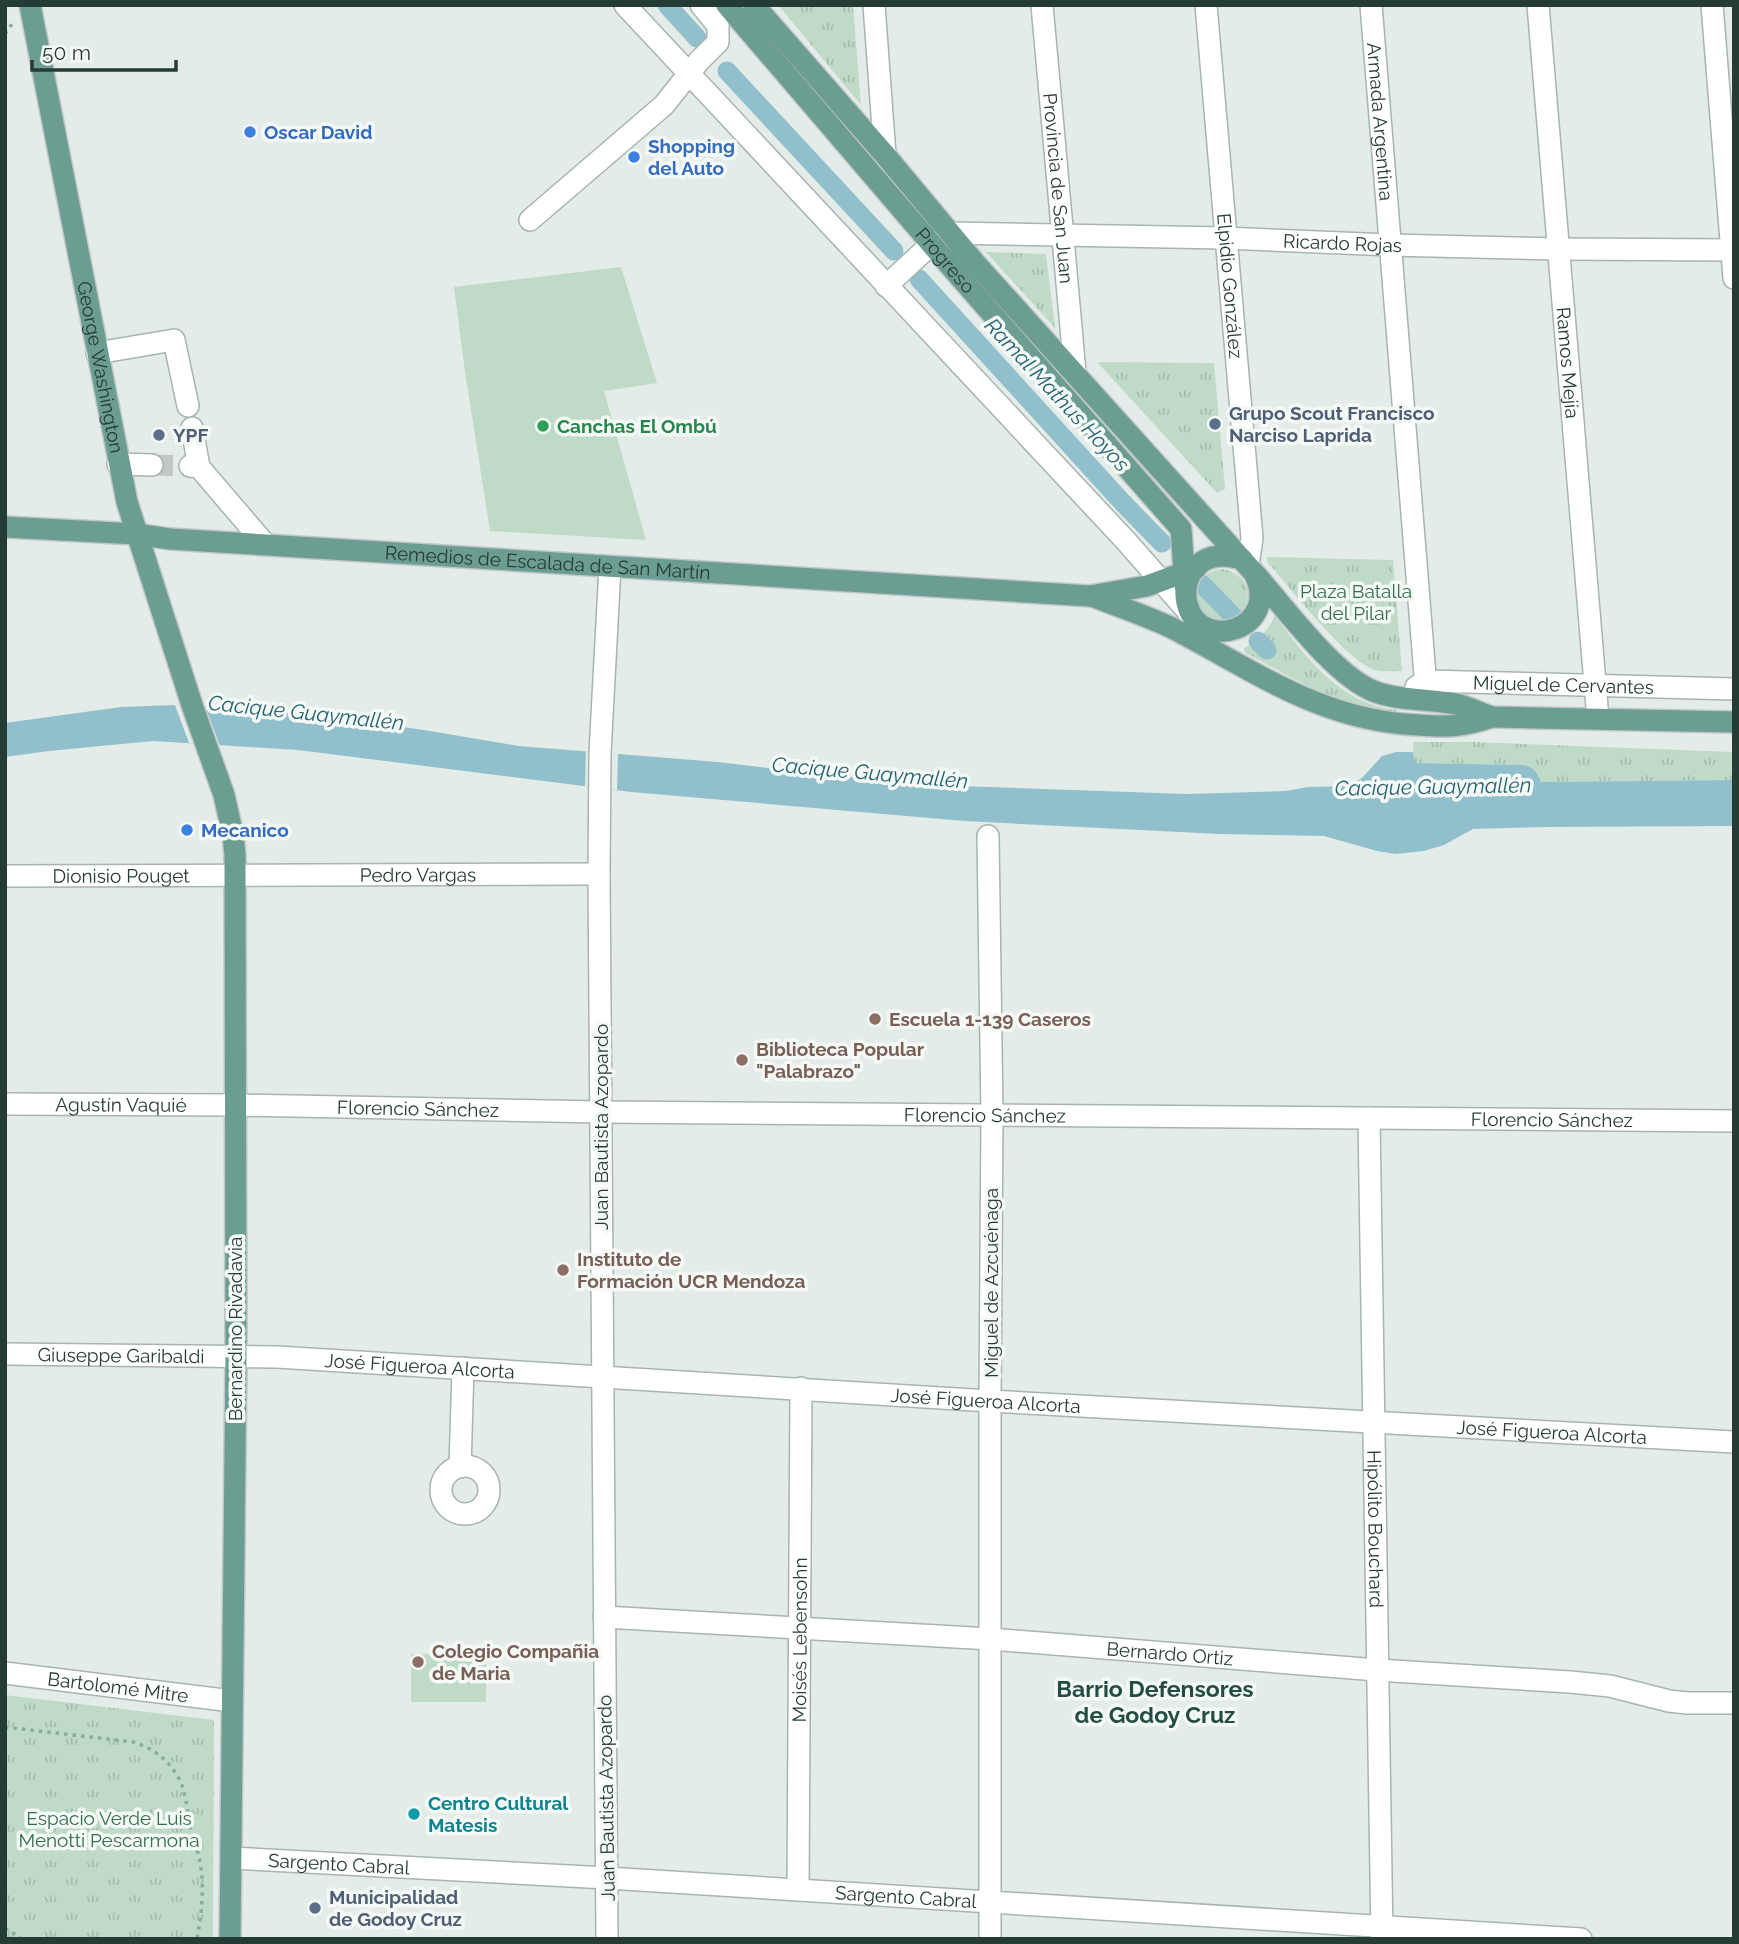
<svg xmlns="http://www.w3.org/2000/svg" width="1739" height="1944" font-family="Raleway,sans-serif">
  <defs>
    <pattern id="grass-tufts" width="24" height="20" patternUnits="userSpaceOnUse" patternTransform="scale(1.75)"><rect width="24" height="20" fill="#bfdbc7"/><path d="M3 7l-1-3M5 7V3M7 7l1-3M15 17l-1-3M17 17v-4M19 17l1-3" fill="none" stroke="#a4bdac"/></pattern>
  </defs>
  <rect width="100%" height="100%" fill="#e4ece9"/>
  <g fill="url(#grass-tufts)">
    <polygon points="778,5 853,5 861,105"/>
    <polygon points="986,252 1046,254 1055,328"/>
    <polygon points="1097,362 1214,363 1225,489 1217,493"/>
    <path d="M1267,557l126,3 9,111c-9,0 -19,1 -27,-1 -29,-9 -85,-83 -108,-108z"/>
    <path d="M1223,569c25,6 32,26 17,46l-37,-38 12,-7z"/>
    <path d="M1197,586l33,35c-23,1 -38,-10 -33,-35z"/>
    <path d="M1274,616h2c24,35 57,77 100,90 7,2 14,3 21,4l-1,5c-56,-7 -103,-37 -152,-63v-4l9,-4 11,10 6,-8 -9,-9 11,-15z"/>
    <polygon points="1413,742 1473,742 1734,752 1734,780 1540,782 1538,776 1524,765 1414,763"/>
    <polygon points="5,1695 214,1720 213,1939 5,1939"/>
  </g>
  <g fill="#bfdbc7">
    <polygon points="621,267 657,383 604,391 646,540 490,531 465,372 454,287"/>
    <rect x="411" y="1654" width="75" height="48"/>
  </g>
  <path fill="#91c0cc" d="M175,705l41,1 130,13 78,11 95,16 199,16 100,12 142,12 227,8 99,-3 22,-4 41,-1 13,-8 20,-22 14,-4h17l2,11 109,2c11,3 13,8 17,17l193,-2v46l-188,1 -73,2 -29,16 -20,6 -28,3 -19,-3 -53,-15 -105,-2 -255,-13 -333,-29 -333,-42 -145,-9 -104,10 -44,6v-34l116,-16z"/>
  <g fill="#e4ece9">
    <polygon points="175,705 205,706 220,746 189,743"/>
    <polygon points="586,751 618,754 617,790 585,786"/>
  </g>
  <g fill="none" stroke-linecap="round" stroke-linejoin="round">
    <g stroke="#91c0cc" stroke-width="19">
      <polyline points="667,5 697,38"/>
      <polyline points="727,71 894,251"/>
      <polyline points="919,279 1123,503 1162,543"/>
      <polyline points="1202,584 1234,617"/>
      <polyline points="1258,641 1267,650"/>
    </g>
    <polyline stroke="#bec9c5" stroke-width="21" stroke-dasharray="21 10" stroke-linecap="butt" points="152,465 190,466"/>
    <defs>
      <g id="minor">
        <polyline points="625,5 1126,541 1192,616"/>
        <polyline points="874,5 885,155"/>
        <path id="s1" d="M1042,5l33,367"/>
        <path id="s2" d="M1206,5l46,533 -4,28"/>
        <path id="s3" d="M1371,5l56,695"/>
        <path id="s4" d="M1538,5l60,714"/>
        <polyline points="1712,5 1734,278"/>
        <polyline points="530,220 664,105 699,61 718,42 718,26 701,5"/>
        <path id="s5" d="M886,286l38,-35 26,-18 275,5 165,7 168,4 176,1"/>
        <polyline points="97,353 174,340 188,406"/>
        <polyline points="192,428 199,467"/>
        <polyline points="118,464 152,465"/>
        <polyline points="190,466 199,467 264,543"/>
        <path id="s6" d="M1416,687l10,-6 308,8"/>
        <polyline points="988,836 992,1115 990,1401 990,1939"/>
        <path id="s7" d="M5,876l594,-2"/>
        <path id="s8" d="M5,1104l231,1 364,7 1134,9"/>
        <path id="s9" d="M1369,1118l13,821"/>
        <path id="s10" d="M5,1354l272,3 713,44 744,41"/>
        <circle cx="465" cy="1490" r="24"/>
        <polyline points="460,1467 463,1368"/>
        <path id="s11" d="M604,1617l387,22 386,31 193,12 40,4 59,15 18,2h47"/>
        <path id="s12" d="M5,1673l227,28"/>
        <path id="s13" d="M231,1858l376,20 974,61"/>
        <path id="s14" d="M798,1890l3,-502"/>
        <polyline points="607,1939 599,874 600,753 610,567"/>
      </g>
      <g id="major">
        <path id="s15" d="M30,5l97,497 65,203 32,90 9,40 2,20 1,502 -6,582"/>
        <path id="s16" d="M727,5l231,270 223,254 4,57"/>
        <path d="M754,5l131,150 90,108 279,310c29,56 -55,82 -67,30 -3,-13 0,-27 9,-36 13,-14 30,-12 46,-8"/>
        <path id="s17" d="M5,527l131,7 34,5 920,57 57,-10 49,-18"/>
        <path d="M1256,575c29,33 80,103 120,117 25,9 54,7 80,12 12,3 24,9 36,13l242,5"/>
        <path d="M1092,596c27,11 55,20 80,32 83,43 149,93 246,97 31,2 44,2 74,-8"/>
      </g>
    </defs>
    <use href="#minor" stroke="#a7b4b0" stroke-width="24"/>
    <use href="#major" stroke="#c2c8c7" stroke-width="24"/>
    <g stroke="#87aca2" stroke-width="3.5" stroke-dasharray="3.5 5" stroke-linecap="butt">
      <polyline points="5,34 14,21"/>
      <path d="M5,1727l128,15c22,6 42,23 50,46 4,14 5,29 8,43 2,9 6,17 8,26 6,27 3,55 -2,82"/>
      <polyline points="5,1928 22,1939"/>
    </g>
    <use href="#minor" stroke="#fff" stroke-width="21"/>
    <use href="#major" stroke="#6c9d93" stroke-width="21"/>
  </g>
  <g fill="#3f7fe0" stroke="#f4f9f6" stroke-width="2.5">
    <circle cx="250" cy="132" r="7"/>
    <circle cx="634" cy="157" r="7"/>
    <circle cx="187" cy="830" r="7"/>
  </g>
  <g fill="#5c6f8a" stroke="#f4f9f6" stroke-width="2.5">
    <circle cx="1215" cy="424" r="7"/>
    <circle cx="159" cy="435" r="7"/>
    <circle cx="315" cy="1908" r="7"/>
  </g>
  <circle fill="#2e9e5b" stroke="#f4f9f6" stroke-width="2.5" cx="543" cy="426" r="7"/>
  <g fill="#8d6e63" stroke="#f4f9f6" stroke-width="2.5">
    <circle cx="875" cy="1019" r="7"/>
    <circle cx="742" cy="1060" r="7"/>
    <circle cx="563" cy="1270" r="7"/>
    <circle cx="418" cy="1662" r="7"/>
  </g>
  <circle fill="#0f9aa8" stroke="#f4f9f6" stroke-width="2.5" cx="414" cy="1814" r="7"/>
  <g text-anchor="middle" stroke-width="7" stroke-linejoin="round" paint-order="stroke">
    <g font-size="19" fill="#253c36" stroke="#f4f9f6">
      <text dy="7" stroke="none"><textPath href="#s3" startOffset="117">Armada Argentina</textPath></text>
      <text dy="7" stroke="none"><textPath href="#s1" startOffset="184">Provincia de San Juan</textPath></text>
      <text dy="7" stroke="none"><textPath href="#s5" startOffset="476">Ricardo Rojas</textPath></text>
      <text dy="7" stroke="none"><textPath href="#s16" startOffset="336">Progreso</textPath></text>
      <text dy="7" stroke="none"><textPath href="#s2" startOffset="282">Elpidio González</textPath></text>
      <text dy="7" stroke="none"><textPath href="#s4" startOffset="359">Ramos Mejía</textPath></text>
      <text dy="7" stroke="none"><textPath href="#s15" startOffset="369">George Washington</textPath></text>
      <text dy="7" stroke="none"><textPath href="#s17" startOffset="544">Remedios de Escalada de San Martín</textPath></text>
      <text dy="7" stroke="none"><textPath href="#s6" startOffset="149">Miguel de Cervantes</textPath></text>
      <text dy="7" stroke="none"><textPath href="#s7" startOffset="413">Pedro Vargas</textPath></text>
      <text dy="7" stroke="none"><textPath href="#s7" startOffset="116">Dionisio Pouget</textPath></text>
      <text dy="7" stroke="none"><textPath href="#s8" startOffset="116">Agustín Vaquié</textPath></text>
      <text dy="7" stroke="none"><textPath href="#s8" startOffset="413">Florencio Sánchez</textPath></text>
      <text dy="7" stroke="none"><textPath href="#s8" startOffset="980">Florencio Sánchez</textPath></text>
      <text dy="7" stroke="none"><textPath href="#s8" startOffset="1547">Florencio Sánchez</textPath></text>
      <text transform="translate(601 1127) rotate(-90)" y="7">Juan Bautista Azopardo</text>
      <text transform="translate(991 1283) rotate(-90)" y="7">Miguel de Azcuénaga</text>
      <text transform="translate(235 1329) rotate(-90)" y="7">Bernardino Rivadavia</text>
      <text dy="7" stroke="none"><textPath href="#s10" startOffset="116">Giuseppe Garibaldi</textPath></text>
      <text dy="7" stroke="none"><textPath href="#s10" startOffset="415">José Figueroa Alcorta</textPath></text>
      <text dy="7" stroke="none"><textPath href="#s10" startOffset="982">José Figueroa Alcorta</textPath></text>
      <text dy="7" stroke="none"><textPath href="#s10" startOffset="1549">José Figueroa Alcorta</textPath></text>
      <text dy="7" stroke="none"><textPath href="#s9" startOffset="411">Hipólito Bouchard</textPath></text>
      <text dy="7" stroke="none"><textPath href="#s14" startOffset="250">Moisés Lebensohn</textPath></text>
      <text dy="7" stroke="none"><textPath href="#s11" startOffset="567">Bernardo Ortiz</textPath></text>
      <text dy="7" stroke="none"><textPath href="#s12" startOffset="114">Bartolomé Mitre</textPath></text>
      <text transform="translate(606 1798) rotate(-91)" y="7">Juan Bautista Azopardo</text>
      <text dy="7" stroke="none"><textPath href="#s13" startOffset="108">Sargento Cabral</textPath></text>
      <text dy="7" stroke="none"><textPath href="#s13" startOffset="676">Sargento Cabral</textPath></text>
    </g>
    <g font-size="19" font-weight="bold" fill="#366cbe" stroke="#f4f9f6" text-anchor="start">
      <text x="264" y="139">Oscar David</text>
      <text x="648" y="153">Shopping<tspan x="648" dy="22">del Auto</tspan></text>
      <text x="201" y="837">Mecanico</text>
    </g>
    <g font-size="19" font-weight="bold" fill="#4e5e75" stroke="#f4f9f6" text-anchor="start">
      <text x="1229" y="420">Grupo Scout Francisco<tspan x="1229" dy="22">Narciso Laprida</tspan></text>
      <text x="173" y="442">YPF</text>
      <text x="329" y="1904">Municipalidad<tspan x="329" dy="22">de Godoy Cruz</tspan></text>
    </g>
    <g font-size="19" font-weight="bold" fill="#27864d" stroke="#f4f9f6" text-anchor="start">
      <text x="557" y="433">Canchas El Ombú</text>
    </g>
    <g font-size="19" fill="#336f4c" stroke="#f4f9f6">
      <text x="1356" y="598">Plaza Batalla<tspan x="1356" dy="22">del Pilar</tspan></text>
      <text x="109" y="1825">Espacio Verde Luis<tspan x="109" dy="22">Menotti Pescarmona</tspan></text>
    </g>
    <g font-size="19" font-weight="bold" fill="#785e54" stroke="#f4f9f6" text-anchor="start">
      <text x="889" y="1026">Escuela 1-139 Caseros</text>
      <text x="756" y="1056">Biblioteca Popular<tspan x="756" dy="22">"Palabrazo"</tspan></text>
      <text x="577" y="1266">Instituto de<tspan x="577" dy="22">Formación UCR Mendoza</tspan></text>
      <text x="432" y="1658">Colegio Compañia<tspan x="432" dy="22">de Maria</tspan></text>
    </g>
    <g font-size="19" font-weight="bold" fill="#0d838f" stroke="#f4f9f6" text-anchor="start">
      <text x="428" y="1810">Centro Cultural<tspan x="428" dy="22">Matesis</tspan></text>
    </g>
    <g font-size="21" font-style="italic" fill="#246272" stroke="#f4f9f6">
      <text transform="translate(1057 395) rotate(47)" y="7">Ramal Mathus Hoyos</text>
      <text transform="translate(306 713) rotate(6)" y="7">Cacique Guaymallén</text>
      <text transform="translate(870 773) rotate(5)" y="7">Cacique Guaymallén</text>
      <text transform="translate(1433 787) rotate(-1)" y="7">Cacique Guaymallén</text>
    </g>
    <g font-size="23" font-weight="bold" fill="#224c44" stroke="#f4f9f6">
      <text x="1155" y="1697">Barrio Defensores<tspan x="1155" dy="26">de Godoy Cruz</tspan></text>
    </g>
  </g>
  <rect width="1739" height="1944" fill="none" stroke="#253c36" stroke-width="14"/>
  <path d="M32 60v10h144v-10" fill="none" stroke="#253c36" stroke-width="3.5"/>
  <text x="42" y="60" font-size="21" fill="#253c36" stroke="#f4f9f6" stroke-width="5" paint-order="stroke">50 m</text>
</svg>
